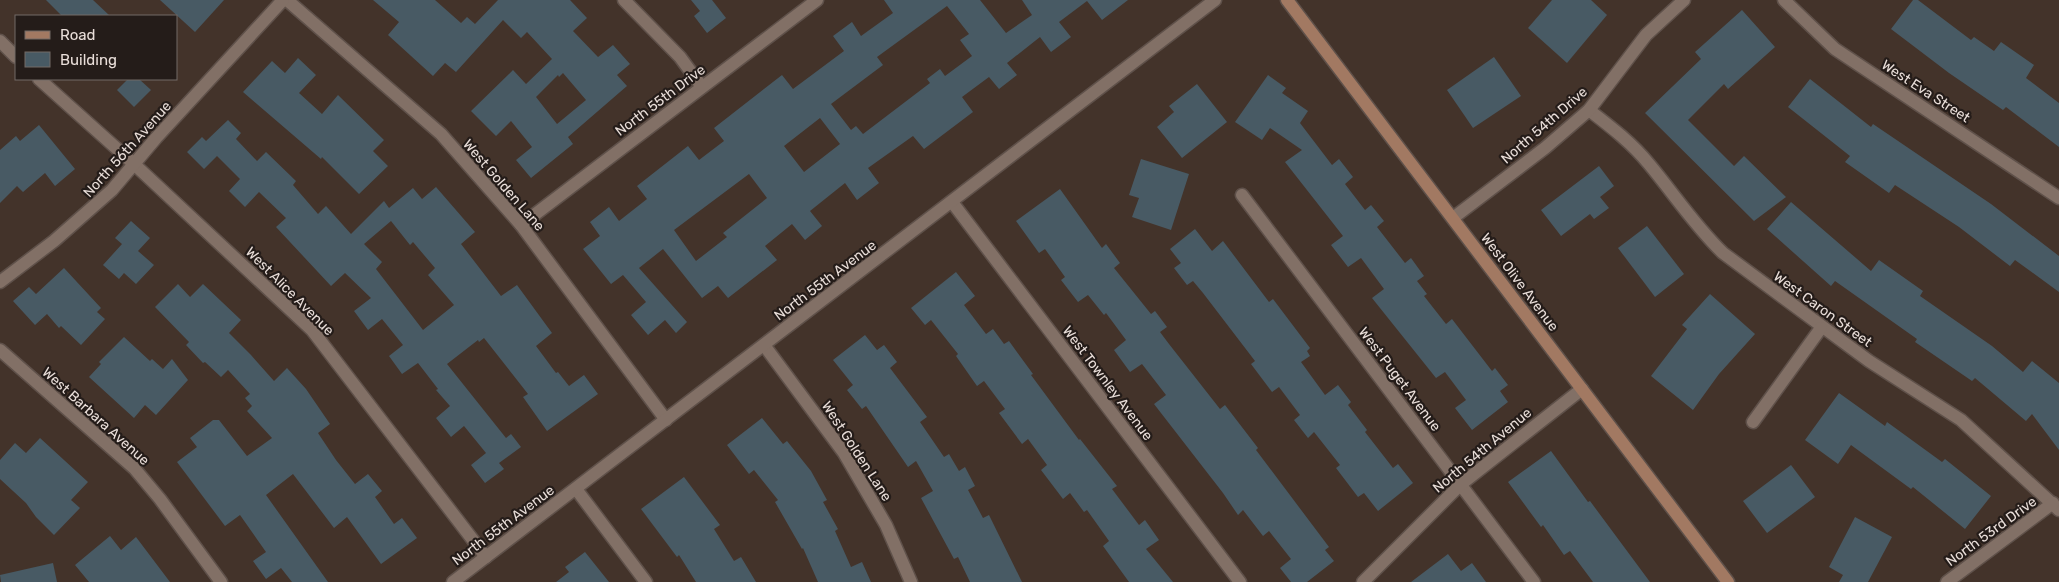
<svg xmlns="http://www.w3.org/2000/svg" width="2059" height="582" font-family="Rubik,sans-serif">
  <rect width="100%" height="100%" fill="#43332a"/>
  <g fill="#485a64" fill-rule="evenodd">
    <polygon points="46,0 93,0 110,16 62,16"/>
    <polygon points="160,0 224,0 195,32"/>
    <path d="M373,0h62l26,23 6,-6 8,7 23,-24h72l17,18 -14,13 25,26 15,-12 17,19 -13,11 10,11 -59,51 5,7 -42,34 -15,-18 16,-13 -21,-26 -15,15 -25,-25 42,-41 13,14 26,-25 -25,-27 -6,6 -18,-18 -47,52 -11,-9 -12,13 -45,-41 11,-13zM563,73l23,27 -29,24 -21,-27 22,-22 1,2z"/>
    <polygon points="691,0 712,0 726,18 707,33 694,16 700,11"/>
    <path d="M884,0h96l26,33 26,-18 -10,-15h106l-26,20 -15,-19 -28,21 12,15 -20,15 -11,-15 -33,26 10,12 -18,14 -10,-12 -27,20 11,15 -49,37 -11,-13 -45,32 11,15 -22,17 -12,-17 -35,28 12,15 -17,14 -13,-16 -27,22 12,14 -49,38 -10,-12 -16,12 -39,-49 -24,19 48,54 -11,11 -11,-13 -17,15 -17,-20 15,-13 -23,-27 -12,9 -28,-35 17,-13 -10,-14 19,-15 10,14 28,-22 -10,-13 51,-40 11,14 25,-19 -10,-13 68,-53 11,14 51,-38 -11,-15 19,-14 9,14 32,-23zM947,6l22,28 -9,6 12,16 -27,20 -5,-7 -13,10 3,4 -67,51 -7,-8 -5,4 -20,-26 52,-39 -6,-8zM820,118l20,26 -36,28 -20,-26zM749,174l18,24 -44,35 4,4 -31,24 -22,-31z"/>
    <polygon points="1552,0 1591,0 1607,15 1567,63 1528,28"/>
    <polygon points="1913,0 1918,0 1971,40 1974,37 1994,51 2001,42 2034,65 2026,78 2059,103 2059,147 2006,107 2003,110 1949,73 1891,29"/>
    <polygon points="1742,10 1775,47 1728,89 1724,84 1688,120 1734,166 1744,156 1786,197 1754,221 1645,113 1701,59 1695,52"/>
    <polygon points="1494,57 1521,96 1473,128 1447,90"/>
    <polygon points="298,58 316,75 299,93 322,114 338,95 384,140 373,151 388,166 359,194 322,157 321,159 243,92 272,61 285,73"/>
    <polygon points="1268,75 1286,88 1282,93 1308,111 1300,123 1332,165 1339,159 1353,177 1345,184 1365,210 1371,205 1384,221 1377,227 1405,263 1411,258 1424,276 1417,281 1427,294 1424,296 1446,324 1452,319 1492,371 1495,368 1508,385 1500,391 1508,402 1472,430 1455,408 1466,400 1445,372 1436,378 1372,298 1384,289 1361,258 1348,267 1331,245 1343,236 1285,162 1302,150 1270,128 1262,140 1235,122"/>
    <polygon points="128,79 139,79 151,90 134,107 117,90"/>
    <polygon points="1810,79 1871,127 1873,124 1991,204 2059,256 2059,292 2015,260 2010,266 1959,227 1895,185 1889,193 1845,162 1850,156 1788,107"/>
    <polygon points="1197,84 1227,122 1182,158 1157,127 1174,112 1169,106"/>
    <path d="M228,120l13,13 -5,6 21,22 9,-9 30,29 -3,4 25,29 8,-8 25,28 33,-33 5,7 24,-20 9,11 14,-12 39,45 -14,12 40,52 16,-11 35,48 -16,13 20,27 2,-1 11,14 15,-11 14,19 -51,37 -24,-34 5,-3 -44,-56 -5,4 -1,-2 -31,24 59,74 5,-4 10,13 -22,16 5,6 -19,14 -14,-18 15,-12 -22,-27 -13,11 -15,-19 14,-12 -14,-16 2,-1 -20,-26 -16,11 -13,-18 14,-11 -21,-26 -14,11 -14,-19 17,-13 -26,-25 -14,13 -55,-59 10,-9 -27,-26 -14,15 -16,-16 11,-12 -23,-23 -13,13 -17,-17 15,-15 4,4zM391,221l19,24 3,-3 22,26 -7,7 26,30 -31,25 -47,-61 6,-7 -18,-18z"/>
    <polygon points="39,125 75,169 55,186 45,173 23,192 17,186 0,203 0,150 16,136 20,141"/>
    <polygon points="1141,159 1189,174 1171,230 1132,217 1139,198 1129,195"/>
    <polygon points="1599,166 1614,186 1600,197 1609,208 1594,219 1590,214 1561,236 1541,210"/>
    <polygon points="1060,189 1102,248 1106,244 1120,263 1114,268 1151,314 1155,311 1167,327 1160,332 1169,344 1220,409 1225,405 1258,448 1256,450 1329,547 1325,550 1334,561 1307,582 1291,582 1280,568 1291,559 1269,531 1263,536 1243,510 1238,515 1223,493 1154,404 1166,395 1142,364 1130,372 1114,350 1126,340 1106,313 1104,315 1088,295 1078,302 1061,280 1065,277 1045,249 1039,253 1016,221"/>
    <polygon points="1791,202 1871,271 1879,260 1923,291 1920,296 1992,346 2023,372 2032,361 2059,383 2059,450 2032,414 2026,421 1975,378 1972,381 1915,342 1917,339 1835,281 1831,286 1767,229"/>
    <polygon points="131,221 150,238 138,251 154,265 136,284 124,273 119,279 103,265 122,244 115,238"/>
    <polygon points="1647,226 1684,274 1655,297 1618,248"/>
    <polygon points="1195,229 1212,251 1223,241 1269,302 1273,299 1310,348 1307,351 1310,356 1301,362 1325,395 1338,385 1351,402 1348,405 1367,430 1365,432 1393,468 1398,464 1413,483 1378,511 1364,493 1358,497 1336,468 1340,465 1314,432 1308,438 1294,420 1300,415 1279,387 1272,392 1251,364 1255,361 1203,293 1193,281 1187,285 1174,268 1181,263 1170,249"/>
    <polygon points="64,268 101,308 97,312 105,319 81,345 61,326 59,328 47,314 35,325 13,301 29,287 36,294"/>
    <polygon points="956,272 975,296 964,305 986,334 993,329 1004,344 1009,341 1033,374 1031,375 1079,440 1080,439 1117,486 1112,489 1139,525 1145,520 1159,540 1146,549 1173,582 1129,582 1103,546 1109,541 1087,510 1084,512 1070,493 1063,499 1041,470 1047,465 1028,439 1022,444 999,413 1005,409 984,381 977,386 956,356 958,354 931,320 925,325 911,308"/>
    <polygon points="178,284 190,297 203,284 241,320 229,333 251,355 274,381 287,368 306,389 330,424 318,433 336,460 355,484 368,474 382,491 375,497 394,524 402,518 417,538 381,564 347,517 334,528 293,474 266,495 328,582 292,582 281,568 266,579 253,561 266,552 240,515 225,526 177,462 197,447 190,438 213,420 219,420 247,456 272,438 247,411 252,406 245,398 250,394 228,370 221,377 205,362 203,363 186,345 189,342 155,307"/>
    <polygon points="1710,294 1755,334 1719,374 1693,410 1651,376 1687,329 1682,325"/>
    <polygon points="865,335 877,350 884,345 897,362 890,368 927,417 920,422 944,457 949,454 959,471 965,467 975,486 968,490 983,518 989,515 1022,582 970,582 958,557 954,559 921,498 933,491 916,461 908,467 866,406 862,409 847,390 853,385 833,360"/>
    <polygon points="124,337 150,361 152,359 163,369 172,359 188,380 156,415 145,405 134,418 89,377 101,364 99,362"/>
    <polygon points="1839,393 1885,426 1887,422 1942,462 1945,459 1991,496 1965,529 1913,487 1911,489 1851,445 1838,464 1805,440"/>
    <polygon points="762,418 783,444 787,441 811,471 827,500 823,502 838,529 835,531 851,567 862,562 871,582 818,582 803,548 802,549 775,502 778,500 754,470 749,474 727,445"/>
    <polygon points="40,438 88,482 71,500 80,508 54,535 36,517 26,503 0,479 0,460 15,443 26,453"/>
    <polygon points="1551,451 1588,502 1590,501 1650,582 1593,582 1570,551 1564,555 1543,525 1541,527 1508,482"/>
    <polygon points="1791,465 1815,497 1767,533 1743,501"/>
    <polygon points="684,477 720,525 714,529 734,561 741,557 756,582 696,582 679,555 677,557 641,509"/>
    <polygon points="1855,517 1892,537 1868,582 1839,582 1843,575 1829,567"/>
    <polygon points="110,536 121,550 136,537 170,582 89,582 75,565"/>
    <polygon points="585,552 609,582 556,582 569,572 565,567"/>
    <polygon points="1448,554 1461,571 1472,563 1486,582 1411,582"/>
    <polygon points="53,563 57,582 1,582 0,575"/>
  </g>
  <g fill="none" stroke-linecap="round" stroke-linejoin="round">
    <defs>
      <g id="minor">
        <polyline points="287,0 441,134 521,225 666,420"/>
        <polyline points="624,0 680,57 702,87"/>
        <polyline points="1784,0 1835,49 2059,198"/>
        <polyline points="0,41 16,57"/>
        <polyline points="39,79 134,164 312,330 486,557"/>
        <path d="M1589,110c22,17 43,33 60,54 25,30 46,62 74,89l146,108 92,59 98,90"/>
        <polyline points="1242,195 1534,582"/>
        <polyline points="952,202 1240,582"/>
        <polyline points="1453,218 1545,148 1589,110 1646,35 1684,0"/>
        <polyline points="521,225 817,0"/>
        <polyline points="0,282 54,241 112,190 156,138 283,0"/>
        <polyline points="764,345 844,453 886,525 911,582"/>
        <polyline points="0,350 134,468 160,499 221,582"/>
        <polyline points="1753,422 1821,328"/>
        <polyline points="576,489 646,582"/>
        <polyline points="1363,582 1460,485 1582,389"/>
        <polyline points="1947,582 2053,503"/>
      </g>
      <polyline id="tertiary" points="453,582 1215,0"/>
      <polyline id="secondary" points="1287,0 1728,582"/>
    </defs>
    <use href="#minor" stroke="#5f514a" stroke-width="15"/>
    <use href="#tertiary" stroke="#5f514a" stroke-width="15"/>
    <use href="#secondary" stroke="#5f514a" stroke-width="15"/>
    <use href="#minor" stroke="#827066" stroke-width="12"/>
    <use href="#tertiary" stroke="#827066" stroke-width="12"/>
    <use href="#secondary" stroke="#a27962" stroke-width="12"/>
  </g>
  <g text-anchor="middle" stroke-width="4.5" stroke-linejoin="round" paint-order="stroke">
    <g font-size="14" fill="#e9ded9" stroke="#241c19">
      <text transform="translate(1926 91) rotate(33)" y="5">West Eva Street</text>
      <text transform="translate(660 100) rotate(-37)" y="5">North 55th Drive</text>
      <text transform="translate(1544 125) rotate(-41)" y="5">North 54th Drive</text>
      <text transform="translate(127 149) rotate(-48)" y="5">North 56th Avenue</text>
      <text transform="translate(504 185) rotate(49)" y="5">West Golden Lane</text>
      <text transform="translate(825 280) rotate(-37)" y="5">North 55th Avenue</text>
      <text transform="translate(1520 282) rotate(53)" y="5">West Olive Avenue</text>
      <text transform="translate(290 291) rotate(45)" y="5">West Alice Avenue</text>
      <text transform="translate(1823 309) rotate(36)" y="5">West Caron Street</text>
      <text transform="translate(1400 379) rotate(53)" y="5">West Puget Avenue</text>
      <text transform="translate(1108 383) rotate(53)" y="5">West Townley Avenue</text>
      <text transform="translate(96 416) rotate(42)" y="5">West Barbara Avenue</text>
      <text transform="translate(1482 450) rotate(-40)" y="5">North 54th Avenue</text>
      <text transform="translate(857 451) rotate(57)" y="5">West Golden Lane</text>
      <text transform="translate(503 525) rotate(-37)" y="5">North 55th Avenue</text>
      <text transform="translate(1991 531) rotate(-36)" y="5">North 53rd Drive</text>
    </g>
  </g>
  <rect x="15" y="15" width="162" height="65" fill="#241c19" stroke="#736a66"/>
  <rect x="25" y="31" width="25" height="8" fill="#a27962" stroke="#736a66"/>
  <text x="60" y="40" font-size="15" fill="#e9ded9">Road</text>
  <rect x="25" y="52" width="25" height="15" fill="#485a64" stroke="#736a66"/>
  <text x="60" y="65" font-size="15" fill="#e9ded9">Building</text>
</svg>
